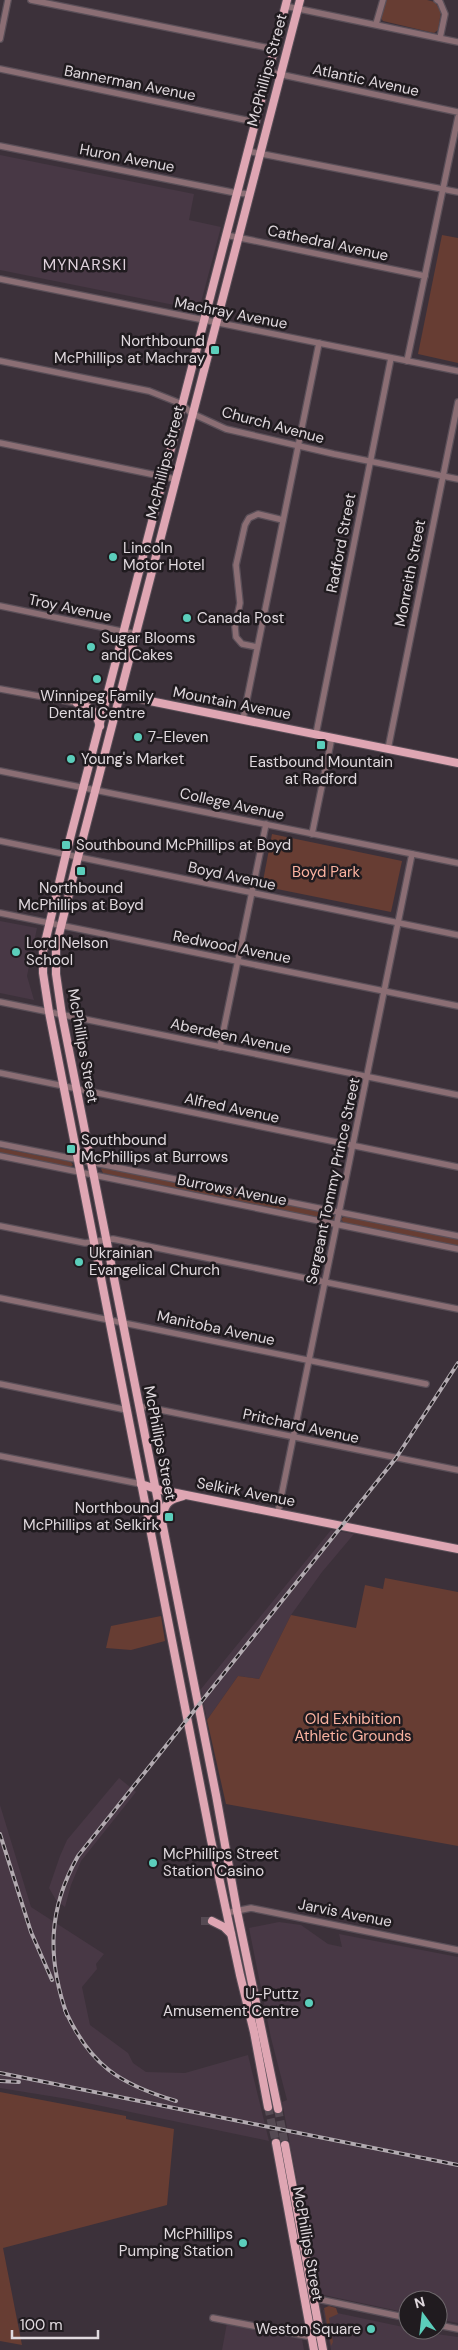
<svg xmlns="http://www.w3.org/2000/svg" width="458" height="2350" font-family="'DM Sans',sans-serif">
  <rect width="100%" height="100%" fill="#3c313a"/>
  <g fill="#483845">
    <polygon points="0,155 194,194 189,220 221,227 199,310 0,270"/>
    <polygon points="0,921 37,928 27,976 34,1000 0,993"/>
    <polygon points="331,1530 354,1534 322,1572 291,1615 259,1679 238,1676 207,1720 201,1689"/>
    <polygon points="119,1778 136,1792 81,1861 71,1885 65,1907 56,1900 49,1888 60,1856 67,1840"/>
    <polygon points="0,1805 31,1907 104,1954 96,1964 97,1969 82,1987 90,2025 128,2053 133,2063 146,2072 185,2073 248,2055 269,2141 68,2099 0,2088"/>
    <polygon points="279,1922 301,1925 328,1944 342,1947 339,1934 458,1957 458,2323 438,2319 438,2300 408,2300 408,2313 319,2294 282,2102 287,2100 271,2038 249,1928"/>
    <polygon points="323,2310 408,2328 408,2330 458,2337 458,2350 331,2350"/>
    <polygon points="227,2323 302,2339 304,2350 222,2350"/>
  </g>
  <g fill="#673d33">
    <polygon points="386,0 427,0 435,2 441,12 438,30 434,33 383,21 381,18"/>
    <polygon points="442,235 458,238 458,363 418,354"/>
    <polygon points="272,834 402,861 391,912 262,886"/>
    <polygon points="0,1148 71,1162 73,1165 70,1167 0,1153"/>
    <polygon points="103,1167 329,1213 335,1218 329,1220 103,1173 101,1169"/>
    <polygon points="345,1216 458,1239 458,1246 344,1223 341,1219"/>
    <polygon points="385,1578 458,1592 458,1846 226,1804 207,1720 238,1676 259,1679 291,1615 356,1628 365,1585 383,1589"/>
    <polygon points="161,1616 165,1641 131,1650 106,1648 111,1626"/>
    <polygon points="0,2092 126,2116 126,2119 174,2129 167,2205 3,2248 22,2345 0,2341"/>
    <polygon points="329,2306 336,2308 338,2314 329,2318 333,2342 331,2346 324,2308"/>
  </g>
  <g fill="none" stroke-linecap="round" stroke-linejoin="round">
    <g stroke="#554a53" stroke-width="8" stroke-dasharray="8 4" stroke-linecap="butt">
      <polyline points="201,1921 212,1921"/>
      <polyline points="268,2107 276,2143"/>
      <polyline points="278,2109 285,2145"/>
    </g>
    <defs>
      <g id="minor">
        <polyline points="31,0 274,49"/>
        <polyline points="437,0 440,2 445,14 440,38"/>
        <polyline points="285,6 458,42"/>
        <polyline points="376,24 383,0"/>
        <polyline points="0,39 8,0"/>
        <polyline points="0,69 255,122"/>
        <polyline points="269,72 458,112"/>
        <polyline points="0,146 236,193 250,194"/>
        <polyline points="247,151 458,192"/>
        <polyline points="226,235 425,276"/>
        <polyline points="0,279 458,371"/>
        <polyline points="0,361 149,391 182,404 191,413 226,429 334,454 458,479"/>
        <polyline points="407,361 458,117"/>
        <polyline points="0,443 175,479"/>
        <polyline points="0,606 135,634"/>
        <polyline points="257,647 242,644 236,637 235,627 240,603 236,565 245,525 249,518 258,514 283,520"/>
        <polyline points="0,689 77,703 120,695"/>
        <polyline points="243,719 319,343"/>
        <polyline points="316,734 391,358"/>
        <polyline points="388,749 458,402"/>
        <polyline points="0,771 458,863"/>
        <polyline points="312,834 332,737"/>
        <polyline points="0,841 458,935"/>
        <polyline points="0,913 458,1006"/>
        <polyline points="0,1002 458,1095"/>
        <polyline points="220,1047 266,824"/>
        <polyline points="0,1073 458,1167"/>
        <polyline points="0,1144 458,1236"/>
        <polyline points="0,1156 458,1249"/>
        <polyline points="0,1226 85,1243 113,1239 458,1309"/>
        <polyline points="0,1298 426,1384"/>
        <polyline points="0,1384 127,1410"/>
        <polyline points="139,1407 146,1407 458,1470"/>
        <polyline points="0,1456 141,1484"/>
        <polyline points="278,1512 412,854"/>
        <polyline points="226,1913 251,1908 458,1950"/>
        <polyline points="313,2298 408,2318"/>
        <polyline points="213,2318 311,2337 321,2335"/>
        <polyline points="438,2325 458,2329"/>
      </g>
      <g id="major">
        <polyline points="120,695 458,763"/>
        <path d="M77,703c15,5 18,7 23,23"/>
        <polyline points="141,1484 156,1489 458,1549"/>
        <path d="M163,1515c2,-13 8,-16 20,-19"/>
        <polyline points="212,1921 224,1927 231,1934"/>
        <polyline points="268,2107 254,2032 240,1975 211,1840 49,1012 43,973 43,951 66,854 287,0"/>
        <polyline points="278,2109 237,1911 216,1795 62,1015 56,974 56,947 78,857 300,0"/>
        <polyline points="276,2143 314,2350"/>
        <polyline points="285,2145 323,2350"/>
      </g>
    </defs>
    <use href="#minor" stroke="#5a4f58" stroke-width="8"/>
    <use href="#major" stroke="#5a4f58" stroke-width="10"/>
    <use href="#minor" stroke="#8b6e74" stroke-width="5.5"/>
    <use href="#major" stroke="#dfa6b3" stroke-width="8"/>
    <defs>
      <g id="rail">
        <polyline points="0,1834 31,1932 52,1980"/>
        <path d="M65,2010c25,55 54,74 111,91"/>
        <path d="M67,2015c-20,-57 -19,-106 11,-159l318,-398 62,-95"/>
        <polyline points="0,2073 458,2165"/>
        <polyline points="0,2081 19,2082"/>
      </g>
    </defs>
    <use href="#rail" stroke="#b2aab0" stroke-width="4"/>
    <use href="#rail" stroke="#201b1f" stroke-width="2" stroke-dasharray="5.5" stroke-linecap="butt"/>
  </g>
  <g fill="#5bcebb" stroke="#201b1f" stroke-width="2">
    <rect x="210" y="345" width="10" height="10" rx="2.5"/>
    <circle cx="113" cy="557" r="5"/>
    <circle cx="187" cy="618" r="5"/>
    <circle cx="91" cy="647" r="5"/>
    <circle cx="97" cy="679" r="5"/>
    <circle cx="138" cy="737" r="5"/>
    <rect x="316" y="740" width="10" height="10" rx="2.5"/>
    <circle cx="71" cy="759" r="5"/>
    <rect x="61" y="840" width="10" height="10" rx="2.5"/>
    <rect x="76" y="866" width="10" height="10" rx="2.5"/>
    <circle cx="16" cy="952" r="5"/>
    <rect x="66" y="1144" width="10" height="10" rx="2.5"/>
    <circle cx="79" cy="1262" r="5"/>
    <rect x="164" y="1512" width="10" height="10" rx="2.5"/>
    <circle cx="153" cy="1863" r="5"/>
    <circle cx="309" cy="2003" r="5"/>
    <circle cx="243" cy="2243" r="5"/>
    <circle cx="371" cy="2329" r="5"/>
  </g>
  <g text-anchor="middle" stroke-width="5" stroke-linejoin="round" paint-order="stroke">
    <g font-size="15" fill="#e0d9de" stroke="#201b1f">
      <text transform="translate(267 70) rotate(-75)" y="5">McPhillips Street</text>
      <text transform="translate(366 80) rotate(12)" y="5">Atlantic Avenue</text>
      <text transform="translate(130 83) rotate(11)" y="5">Bannerman Avenue</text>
      <text transform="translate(127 158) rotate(11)" y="5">Huron Avenue</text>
      <text transform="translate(328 243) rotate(12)" y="5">Cathedral Avenue</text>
      <text transform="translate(231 313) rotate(11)" y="5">Machray Avenue</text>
      <text transform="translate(273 425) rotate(15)" y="5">Church Avenue</text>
      <text transform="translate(165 462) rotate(-76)" y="5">McPhillips Street</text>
      <text transform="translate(341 543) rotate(-79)" y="5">Radford Street</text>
      <text transform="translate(410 573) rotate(-79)" y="5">Monreith Street</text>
      <text transform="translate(70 608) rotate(12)" y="5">Troy Avenue</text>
      <text transform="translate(232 703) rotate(11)" y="5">Mountain Avenue</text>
      <text transform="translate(232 804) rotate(12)" y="5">College Avenue</text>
      <text transform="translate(232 876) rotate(12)" y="5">Boyd Avenue</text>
      <text transform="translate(232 947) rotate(11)" y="5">Redwood Avenue</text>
      <text transform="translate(231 1036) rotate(12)" y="5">Aberdeen Avenue</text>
      <text transform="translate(83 1046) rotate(80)" y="5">McPhillips Street</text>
      <text transform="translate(232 1108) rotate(12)" y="5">Alfred Avenue</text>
      <text transform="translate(333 1181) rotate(-78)" y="5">Sergeant Tommy Prince Street</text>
      <text transform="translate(232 1190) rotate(11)" y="5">Burrows Avenue</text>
      <text transform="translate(216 1328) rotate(12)" y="5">Manitoba Avenue</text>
      <text transform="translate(301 1426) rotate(12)" y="5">Pritchard Avenue</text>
      <text transform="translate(160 1443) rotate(79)" y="5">McPhillips Street</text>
      <text transform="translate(246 1492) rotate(11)" y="5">Selkirk Avenue</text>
      <text transform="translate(345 1913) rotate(11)" y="5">Jarvis Avenue</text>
      <text transform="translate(308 2244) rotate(80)" y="5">McPhillips Street</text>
    </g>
    <g font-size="15" fill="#e0d9de" stroke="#201b1f" text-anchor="start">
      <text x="205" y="346" text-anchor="end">Northbound<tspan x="205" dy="17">McPhillips at Machray</tspan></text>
      <text x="123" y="553">Lincoln<tspan x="123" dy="17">Motor Hotel</tspan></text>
      <text x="197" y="623">Canada Post</text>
      <text x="101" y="643">Sugar Blooms<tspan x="101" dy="17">and Cakes</tspan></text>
      <text x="97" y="701" text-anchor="middle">Winnipeg Family<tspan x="97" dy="17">Dental Centre</tspan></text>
      <text x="148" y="742">7-Eleven</text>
      <text x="81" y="764">Young's Market</text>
      <text x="321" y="767" text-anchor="middle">Eastbound Mountain<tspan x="321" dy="17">at Radford</tspan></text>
      <text x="76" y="850">Southbound McPhillips at Boyd</text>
      <text x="81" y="893" text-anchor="middle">Northbound<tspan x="81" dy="17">McPhillips at Boyd</tspan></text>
      <text x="26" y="948">Lord Nelson<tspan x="26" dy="17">School</tspan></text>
      <text x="81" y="1145">Southbound<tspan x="81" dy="17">McPhillips at Burrows</tspan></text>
      <text x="89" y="1258">Ukrainian<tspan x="89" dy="17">Evangelical Church</tspan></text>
      <text x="159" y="1513" text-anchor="end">Northbound<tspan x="159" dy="17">McPhillips at Selkirk</tspan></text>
      <text x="163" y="1859">McPhillips Street<tspan x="163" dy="17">Station Casino</tspan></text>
      <text x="299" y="1999" text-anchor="end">U-Puttz<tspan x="299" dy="17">Amusement Centre</tspan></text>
      <text x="233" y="2239" text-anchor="end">McPhillips<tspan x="233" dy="17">Pumping Station</tspan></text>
      <text x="361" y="2334" text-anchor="end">Weston Square</text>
    </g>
    <g font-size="15" fill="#fbb2a0" stroke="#201b1f">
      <text x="326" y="877">Boyd Park</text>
      <text x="353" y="1724">Old Exhibition<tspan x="353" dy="17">Athletic Grounds</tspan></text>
    </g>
    <g font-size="16" letter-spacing="1" fill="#dfd1dc" stroke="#201b1f">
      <text x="85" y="270">MYNARSKI</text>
    </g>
  </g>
  <g transform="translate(423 2315) rotate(345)"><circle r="24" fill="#201b1f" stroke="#6d676b"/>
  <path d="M0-4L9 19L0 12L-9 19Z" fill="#5bcebb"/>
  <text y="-8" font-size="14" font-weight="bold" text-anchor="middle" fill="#e0d9de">N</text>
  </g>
  <path d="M12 2330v8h86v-8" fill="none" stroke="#e0d9de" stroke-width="2.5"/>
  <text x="20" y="2330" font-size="15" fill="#e0d9de" stroke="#201b1f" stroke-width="4" paint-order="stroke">100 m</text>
</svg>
